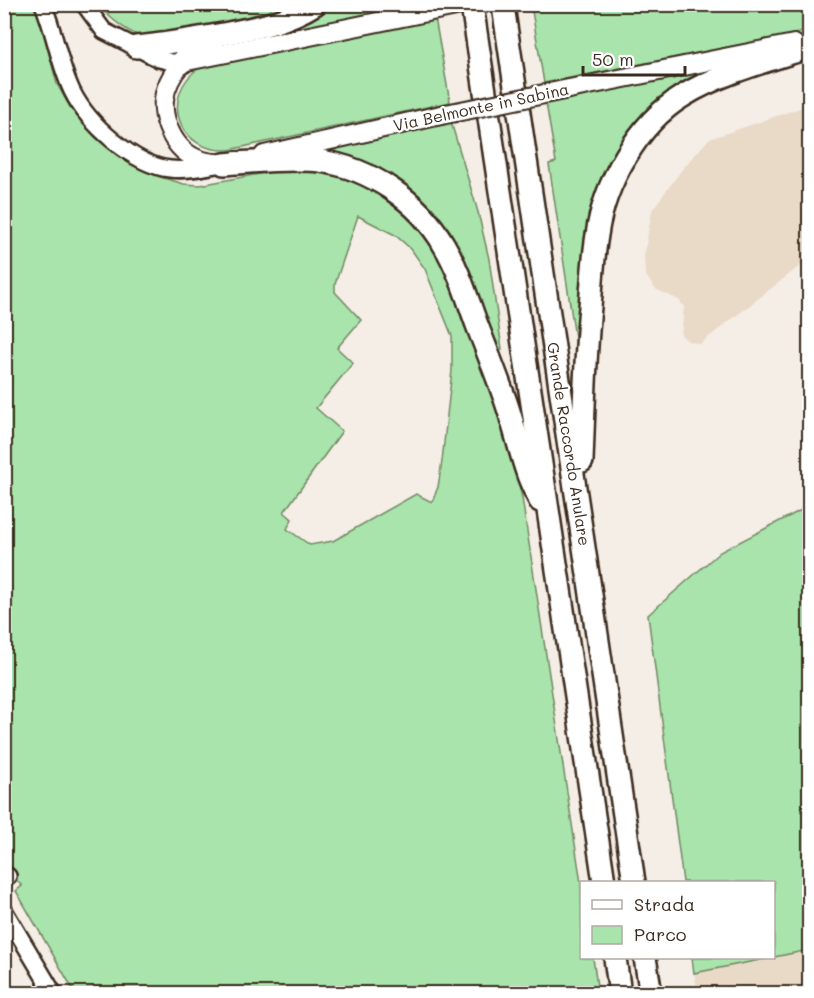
<svg xmlns="http://www.w3.org/2000/svg" width="814" height="998" font-family="Mali,sans-serif">
  <rect width="100%" height="100%" fill="#f5eee6"/>
  <filter id="ink" filterUnits="userSpaceOnUse"><feTurbulence type="fractalNoise" baseFrequency=".0167" numOctaves="2"/><feDisplacementMap in="SourceGraphic" scale="12" xChannelSelector="R" yChannelSelector="G"/><feConvolveMatrix kernelMatrix="1 2 1 2 8 2 1 2 1" color-interpolation-filters="sRGB"/></filter>
  <g filter="url(#ink)">
    <g fill="#e9dac7">
      <polygon points="809,105 809,259 700,344 688,341 681,335 684,307 679,300 655,289 645,274 644,256 652,210 683,168 709,139"/>
      <polygon points="809,950 809,993 698,993 694,973"/>
    </g>
    <g fill="#a8e4ab" stroke="#728764" stroke-width="1.5" fill-rule="evenodd">
      <path d="M4,5h29l1,1 6,14 17,64 14,25 25,29 29,22 32,16 27,8 16,1 92,-17 37,4 30,7 48,30 40,52 61,172 14,65 59,385 1,75h11l5,35h-523l-59,-102 6,-5 -17,-17zM358,216l37,19 16,14 14,20 27,67v34l-10,91 -4,26 -6,15 -16,-8 -83,47 -23,4 -23,-16 5,-10 -8,-7 58,-81 -26,-23 37,-45 -16,-15 24,-28 -26,-28v-8z"/>
      <path d="M98,5h199l-23,9 -128,24c-19,-5 -35,-19 -48,-33z"/>
      <polygon points="327,5 408,5 292,31 290,28"/>
      <polygon points="531,5 809,5 809,31 544,83"/>
      <path d="M435,18l15,84 -221,48c-52,3 -70,-54 -29,-83z"/>
      <polygon points="724,67 620,153 577,351 549,164 556,162 546,103"/>
      <polygon points="451,122 478,212 489,259 502,349 498,350 464,260 447,231 424,205 301,152"/>
      <polygon points="809,506 809,950 774,957 774,882 683,882 648,615 720,552"/>
      <polygon points="692,958 770,958 694,973"/>
    </g>
    <g fill="none" stroke-linecap="round" stroke-linejoin="round">
      <defs>
        <g id="minor">
          <path d="M43,4c12,29 16,60 29,87 16,33 62,74 98,78 15,2 31,-1 46,-4"/>
          <polyline points="84,4 104,31 159,59 172,62 182,62"/>
          <polyline points="4,878 8,876"/>
          <polyline points="4,910 54,994"/>
        </g>
        <g id="major">
          <polyline points="569,89 794,44"/>
          <polyline points="264,155 441,115"/>
          <path d="M237,161c-31,7 -57,-3 -69,-34 -3,-8 -5,-18 -4,-27 1,-14 9,-27 18,-38l284,-58"/>
        </g>
        <g id="highway">
          <polyline points="503,6 634,882"/>
          <polyline points="473,12 604,882"/>
          <path d="M136,47c29,-3 58,-8 87,-13 32,-6 64,-12 92,-30"/>
          <polyline points="182,62 190,53 212,44"/>
          <path d="M224,164c31,-2 65,-6 96,-3 50,7 99,40 124,84 15,25 23,53 33,80 10,26 20,51 29,77 8,23 13,47 21,70 3,10 8,19 13,29"/>
          <path d="M582,461c2,-51 3,-103 8,-154 2,-24 3,-48 7,-72 7,-51 41,-112 86,-139 35,-22 87,-36 127,-49"/>
          <polyline points="615,958 620,994"/>
          <polyline points="645,958 651,994"/>
        </g>
      </defs>
      <use href="#minor" stroke="#3b2a1e" stroke-width="20"/>
      <use href="#major" stroke="#3b2a1e" stroke-width="22"/>
      <use href="#highway" stroke="#3b2a1e" stroke-width="26"/>
      <use href="#minor" stroke="#fff" stroke-width="15"/>
      <use href="#major" stroke="#fff" stroke-width="18"/>
      <use href="#highway" stroke="#fff" stroke-width="21"/>
      <defs>
        <polyline id="major-bridge" points="441,115 569,89"/>
      </defs>
      <use href="#major-bridge" stroke="#3b2a1e" stroke-width="22" stroke-linecap="butt"/>
      <use href="#major-bridge" stroke="#fff" stroke-width="18"/>
    </g>
  </g>
  <g text-anchor="middle" stroke-width="4.5" stroke-linejoin="round" paint-order="stroke">
    <g font-size="16" fill="#3b2a1e" stroke="#fff">
      <text transform="translate(481 107) rotate(-12)" y="6">Via Belmonte in Sabina</text>
      <text transform="translate(569 444) rotate(81)" y="6">Grande Raccordo Anulare</text>
    </g>
  </g>
  <rect width="814" height="998" fill="none" stroke="#fff" stroke-width="24"/>
  <rect x="12" y="12" width="790" height="974" fill="none" stroke="#3b2a1e" stroke-width="2" filter="url(#ink)"/>
  <rect x="580" y="881" width="195" height="78" fill="#ffffff" stroke="#b1aaa5" stroke-width="1.5"/>
  <rect x="592" y="900" width="30" height="9" fill="#ffffff" stroke="#b1aaa5" stroke-width="1.5"/>
  <text x="634" y="911" font-size="18" fill="#3b2a1e">Strada</text>
  <rect x="592" y="926" width="30" height="18" fill="#a8e4ab" stroke="#b1aaa5" stroke-width="1.5"/>
  <text x="634" y="941" font-size="18" fill="#3b2a1e">Parco</text>
  <path d="M583 66v9h102v-9" fill="none" stroke="#3b2a1e" stroke-width="3"/>
  <text x="592" y="66" font-size="18" fill="#3b2a1e" stroke="#ffffff" stroke-width="4.5" paint-order="stroke">50 m</text>
</svg>
